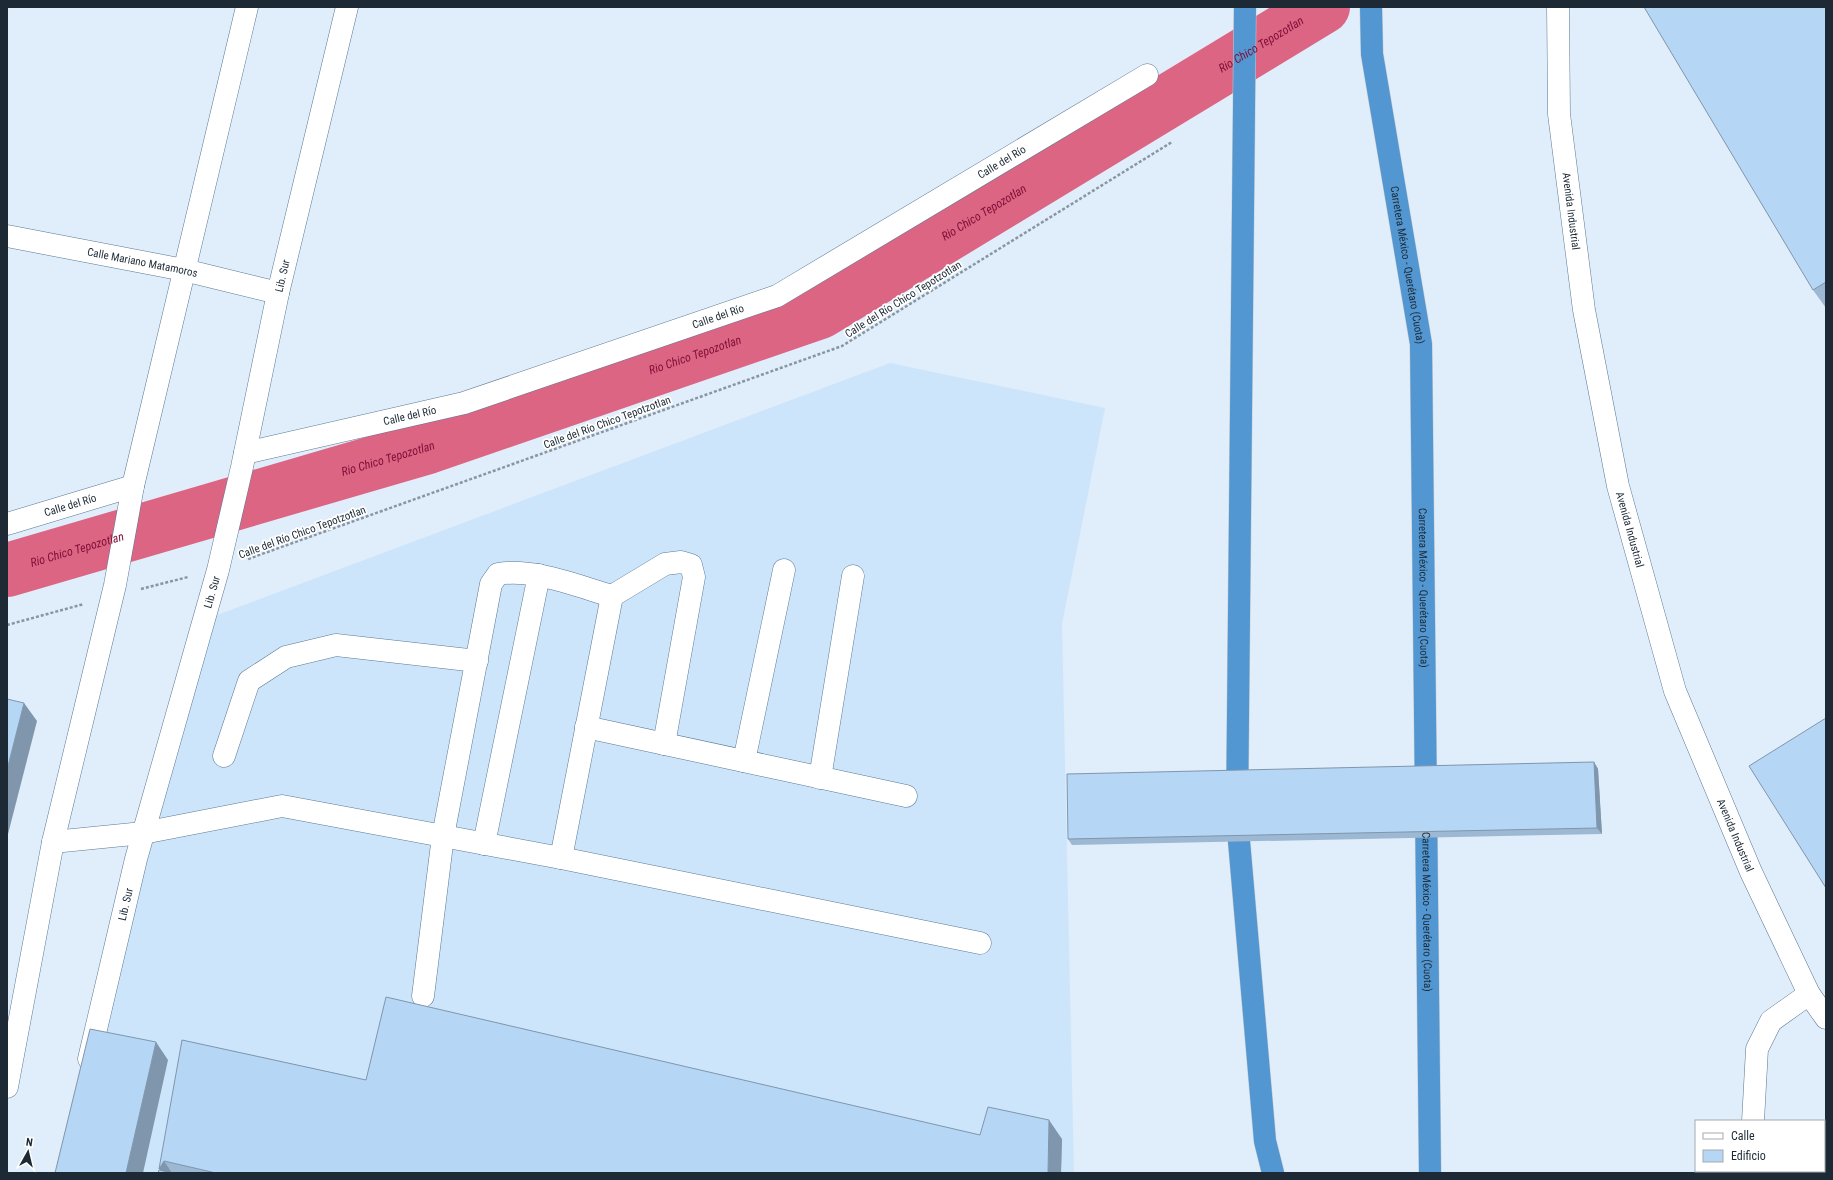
<svg xmlns="http://www.w3.org/2000/svg" width="1833" height="1180" font-family="'Roboto Condensed',sans-serif">
  <rect width="100%" height="100%" fill="#e0edfa"/>
  <polygon fill="#cde5fb" points="890,363 1105,408 1062,624 1074,1173 72,1173 204,620"/>
  <g fill="none" stroke-linecap="round" stroke-linejoin="round">
    <path stroke="#dc6583" stroke-width="54" id="s1" d="M7,570l421,-123 392,-135 503,-305"/>
    <defs>
      <g id="minor">
        <path id="s2" d="M1558,7l1,107 25,196 34,176 57,205 76,181 58,122 17,24"/>
        <path id="s3" d="M7,236l177,34 94,23"/>
        <path id="s4" d="M245,453l219,-50 313,-107 370,-221"/>
        <path id="s5" d="M7,524l126,-38"/>
        <polyline points="586,727 906,796"/>
        <polyline points="224,756 249,681 286,657 336,645 477,661"/>
        <polyline points="744,761 784,570"/>
        <polyline points="820,778 853,576"/>
        <polyline points="53,842 143,833 282,806 561,858 980,943"/>
        <polyline points="484,844 539,575"/>
        <polyline points="561,858 612,596"/>
        <path d="M423,996l20,-160 48,-252 7,-10c35,-6 79,12 114,22l53,-32 16,-2 10,3 3,12 -30,167"/>
        <path id="s6" d="M89,1059l47,-200 82,-289 24,-103 36,-174 69,-286"/>
        <polyline points="7,1087 53,842 115,585 133,486 247,7"/>
        <polyline points="1753,1121 1757,1049 1771,1021 1809,994"/>
        <polyline points="1751,1173 1751,1171"/>
      </g>
      <g id="highway">
        <polyline points="1245,7 1237,818 1265,1141 1273,1173"/>
        <path id="s7" d="M1371,7l1,47 49,290 9,829"/>
      </g>
    </defs>
    <use href="#minor" stroke="#5b7995" stroke-width="23"/>
    <use href="#highway" stroke="#c9cccf" stroke-width="23"/>
    <g stroke="#8996a2" stroke-width="2.5" stroke-dasharray="3 2" stroke-linecap="butt">
      <polyline points="248,559 842,346 1172,142"/>
      <polyline points="141,589 188,577"/>
      <polyline points="7,625 84,604"/>
    </g>
    <use href="#minor" stroke="#fff" stroke-width="22"/>
    <use href="#highway" stroke="#5297d2" stroke-width="22"/>
  </g>
  <g fill="#9cb8d3">
    <polygon points="1826,7 1826,308 1813,290"/>
    <polygon points="1594,762 1598,769 1602,834 1072,845 1068,839"/>
    <polygon points="182,1040 366,1080 980,1135 1062,1139 1061,1173 158,1173 161,1171"/>
  </g>
  <g fill="#7f96ac">
    <polygon points="24,703 37,721 7,838 7,770"/>
    <polygon points="1594,762 1598,769 1602,834 1597,828"/>
    <polygon points="156,1042 168,1060 143,1173 126,1173"/>
    <polygon points="1049,1120 1062,1139 1061,1173 1048,1173"/>
    <polygon points="164,1161 172,1173 162,1173 159,1169"/>
  </g>
  <g fill="#b5d6f5" stroke="#7f96ac">
    <polygon points="1644,7 1826,7 1826,282 1813,290"/>
    <polygon points="7,699 24,703 7,770"/>
    <polygon points="1826,718 1826,888 1749,766"/>
    <polygon points="1594,762 1597,828 1068,839 1067,774"/>
    <polygon points="386,997 980,1135 988,1107 1049,1120 1048,1173 216,1173 164,1161 159,1169 182,1040 366,1080"/>
    <polygon points="90,1029 156,1042 126,1173 55,1173"/>
    <polygon points="159,1170 172,1173 158,1173"/>
  </g>
  <g text-anchor="middle" stroke-width="3.5" stroke-linejoin="round" paint-order="stroke">
    <g font-size="11" fill="#1d2a35" stroke="#fff">
      <text dy="4" stroke="none"><textPath href="#s4" startOffset="817">Calle del Río</textPath></text>
      <text dy="4" stroke="none"><textPath href="#s2" startOffset="205">Avenida Industrial</textPath></text>
      <text dy="4" stroke="none"><textPath href="#s3" startOffset="138">Calle Mariano Matamoros</textPath></text>
      <text dy="4" stroke="none"><textPath href="#s7" startOffset="261">Carretera México - Querétaro (Cuota)</textPath></text>
      <text dy="4" stroke="none"><textPath href="#s6" startOffset="807">Lib. Sur</textPath></text>
      <text transform="translate(903 299) rotate(-32)" y="4">Calle del Río Chico Tepotzotlan</text>
      <text dy="4" stroke="none"><textPath href="#s4" startOffset="493">Calle del Río</textPath></text>
      <text dy="4" stroke="none"><textPath href="#s4" startOffset="169">Calle del Río</textPath></text>
      <text transform="translate(607 422) rotate(-20)" y="4">Calle del Río Chico Tepotzotlan</text>
      <text dy="4" stroke="none"><textPath href="#s5" startOffset="66">Calle del Río</textPath></text>
      <text dy="4" stroke="none"><textPath href="#s2" startOffset="529">Avenida Industrial</textPath></text>
      <text transform="translate(302 532) rotate(-20)" y="4">Calle del Río Chico Tepotzotlan</text>
      <text dy="4" stroke="none"><textPath href="#s7" startOffset="585">Carretera México - Querétaro (Cuota)</textPath></text>
      <text dy="4" stroke="none"><textPath href="#s6" startOffset="483">Lib. Sur</textPath></text>
      <text dy="4" stroke="none"><textPath href="#s2" startOffset="853">Avenida Industrial</textPath></text>
      <text dy="4" stroke="none"><textPath href="#s6" startOffset="159">Lib. Sur</textPath></text>
      <text dy="4" stroke="none"><textPath href="#s7" startOffset="909">Carretera México - Querétaro (Cuota)</textPath></text>
    </g>
    <g font-size="12" font-style="italic" fill="#801139" stroke="#fff">
      <text dy="4" stroke="none"><textPath href="#s1" startOffset="1369">Rio Chico Tepozotlan</textPath></text>
      <text dy="4" stroke="none"><textPath href="#s1" startOffset="1045">Rio Chico Tepozotlan</textPath></text>
      <text dy="4" stroke="none"><textPath href="#s1" startOffset="721">Rio Chico Tepozotlan</textPath></text>
      <text dy="4" stroke="none"><textPath href="#s1" startOffset="397">Rio Chico Tepozotlan</textPath></text>
      <text dy="4" stroke="none"><textPath href="#s1" startOffset="73">Rio Chico Tepozotlan</textPath></text>
    </g>
  </g>
  <rect width="1833" height="1180" fill="none" stroke="#1d2a35" stroke-width="16"/>
  <rect x="1695" y="1120" width="130" height="52" fill="#ffffff" stroke="#a5aaae"/>
  <rect x="1703" y="1133" width="20" height="6" fill="#ffffff" stroke="#a5aaae"/>
  <text x="1731" y="1140" font-size="12" fill="#1d2a35">Calle</text>
  <rect x="1703" y="1150" width="20" height="12" fill="#b5d6f5" stroke="#a5aaae"/>
  <text x="1731" y="1160" font-size="12" fill="#1d2a35">Edificio</text>
  <g transform="translate(28 1152) rotate(8)" stroke="#ffffff" stroke-width="3" paint-order="stroke">
  <path d="M0-3L7 15L0 10L-7 15Z" fill="#1d2a35"/>
  <text y="-6" font-size="11" font-weight="bold" text-anchor="middle" fill="#1d2a35">N</text>
  </g>
</svg>
